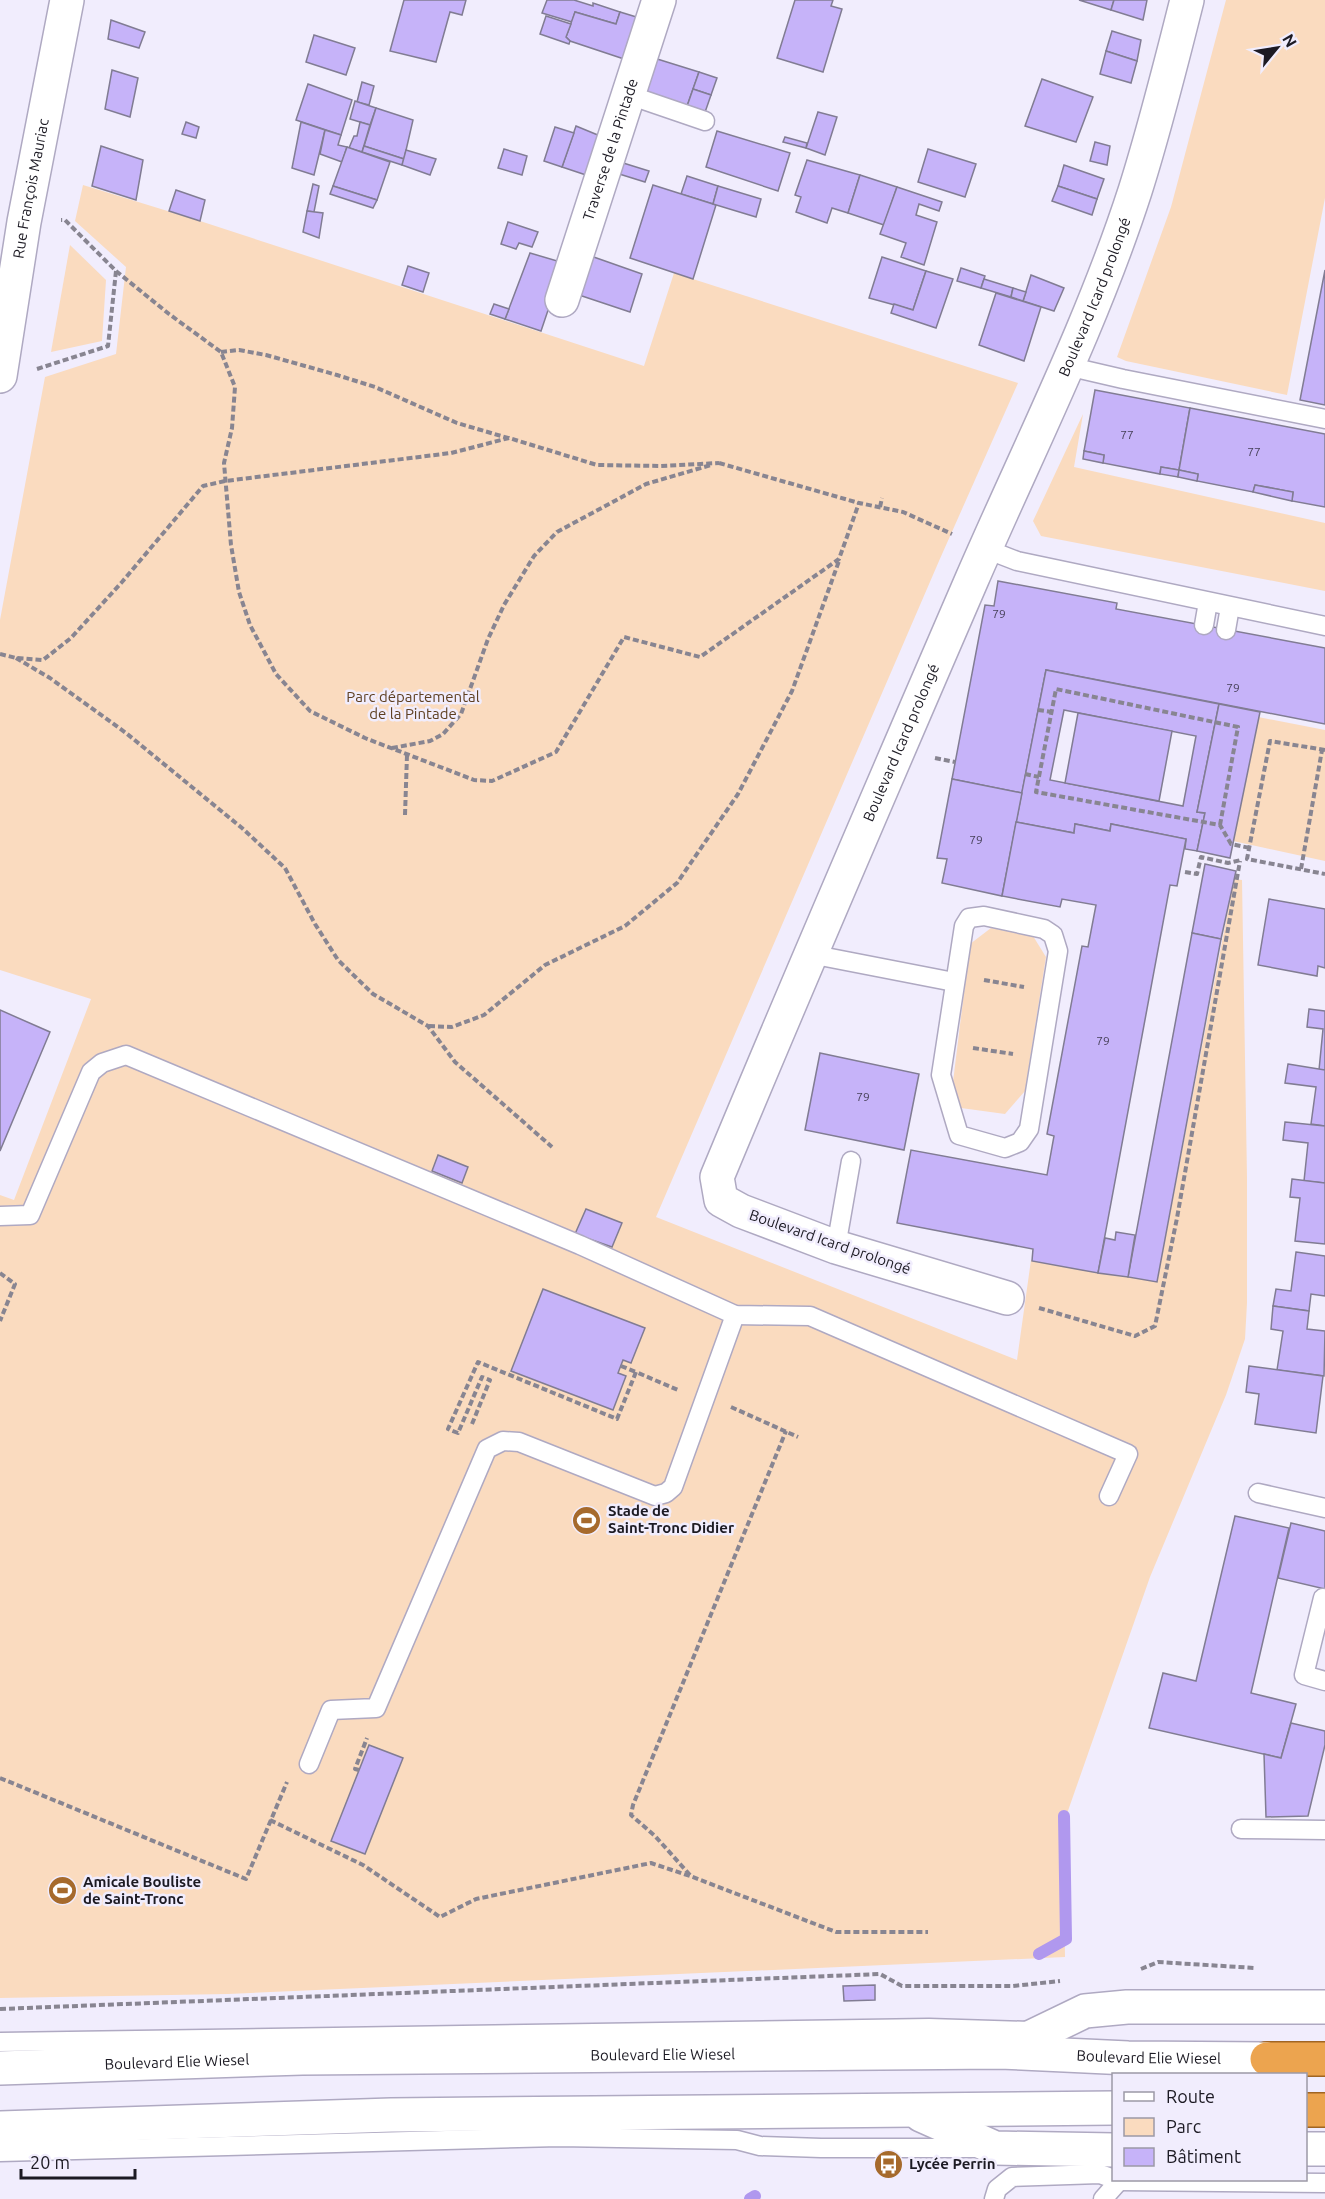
<svg xmlns="http://www.w3.org/2000/svg" width="1325" height="2199" font-family="Ubuntu,sans-serif">
  <rect width="100%" height="100%" fill="#f1edfd"/>
  <g fill="#fadbbf">
    <polygon points="1226,0 1325,0 1325,198 1287,395 1126,361 1117,357 1171,207"/>
    <polygon points="83,185 200,221 644,366 674,273 1018,383 939,561 656,1217 1017,1360 1031,1260 1157,1282 1234,879 1242,880 1247,1177 1247,1303 1245,1339 1226,1395 1150,1577 1063,1825 1065,1957 228,1994 0,1998 0,1195 14,1200 91,999 0,970 0,620 45,377 116,354 126,267 75,221"/>
    <polygon points="70,245 106,280 102,341 51,352"/>
    <polygon points="1083,414 1074,467 1325,523 1325,591 1041,536 1033,521"/>
    <polygon points="1258,717 1325,730 1325,861 1233,841"/>
    <polygon points="991,928 1033,936 1046,957 1025,1091 1005,1114 961,1108 953,1082 970,944"/>
  </g>
  <g fill="none" stroke-linecap="round" stroke-linejoin="round">
    <g stroke="#b098ee" stroke-width="12">
      <polyline points="1039,1954 1066,1939 1064,1816"/>
      <polyline points="750,2199 755,2196"/>
    </g>
  </g>
  <g fill="#c6b3f9" stroke="#817c93" stroke-width="1.5" fill-rule="evenodd">
    <polygon points="404,0 466,0 462,15 450,12 436,62 390,51"/>
    <polygon points="547,0 574,0 593,6 593,3 620,12 616,24 575,12 572,22 542,13"/>
    <polygon points="795,0 833,0 831,6 842,9 823,72 777,58"/>
    <polygon points="1079,0 1114,0 1111,10"/>
    <polygon points="1114,0 1147,0 1143,20 1111,10"/>
    <polygon points="575,12 616,24 620,12 643,19 630,61 570,41 566,37"/>
    <polygon points="546,16 571,24 566,37 570,41 569,44 540,34"/>
    <polygon points="111,20 145,32 139,48 108,39"/>
    <polygon points="1112,31 1141,40 1137,61 1106,51"/>
    <polygon points="314,35 355,48 346,75 306,62"/>
    <polygon points="1106,51 1137,61 1131,83 1100,74"/>
    <polygon points="654,58 699,72 686,109 642,95"/>
    <polygon points="112,70 138,78 130,117 105,109"/>
    <polygon points="699,72 717,78 711,95 693,89"/>
    <polygon points="1042,79 1093,97 1076,142 1025,126"/>
    <polygon points="362,82 374,86 369,105 357,102"/>
    <polygon points="308,84 352,100 341,135 296,120"/>
    <polygon points="693,89 711,95 703,118 685,112"/>
    <polygon points="355,101 376,108 370,125 350,119"/>
    <polygon points="376,108 413,120 404,159 364,146"/>
    <polygon points="818,112 837,117 825,155 806,148"/>
    <polygon points="186,122 199,127 196,138 182,134"/>
    <polygon points="301,122 325,130 314,175 292,168"/>
    <polygon points="360,122 370,125 362,152 349,148 354,136 357,136"/>
    <polygon points="576,126 605,138 592,177 562,167"/>
    <polygon points="555,127 574,133 562,167 544,161"/>
    <polygon points="325,130 341,135 338,145 347,147 342,162 320,154"/>
    <polygon points="717,131 790,153 778,191 706,167"/>
    <polygon points="785,137 807,143 806,148 783,142"/>
    <polygon points="1095,142 1110,146 1107,165 1090,161"/>
    <polygon points="101,146 143,160 136,200 92,186"/>
    <polygon points="364,146 404,159 402,165 362,152"/>
    <polygon points="347,147 390,162 377,200 333,186"/>
    <polygon points="504,149 527,156 522,175 498,168"/>
    <polygon points="928,149 976,164 965,197 918,182"/>
    <polygon points="406,150 436,159 430,175 402,165"/>
    <polygon points="807,160 860,175 848,213 832,208 827,223 796,212 801,197 795,195"/>
    <polygon points="620,162 649,171 645,182 616,173"/>
    <polygon points="1064,165 1104,179 1097,199 1058,186"/>
    <polygon points="860,175 897,187 884,225 848,213"/>
    <polygon points="687,176 718,186 713,204 681,194"/>
    <polygon points="313,184 319,186 314,212 307,211"/>
    <polygon points="653,185 716,205 693,279 630,258"/>
    <polygon points="333,186 377,200 373,208 330,194"/>
    <polygon points="718,186 761,199 756,217 713,204"/>
    <polygon points="1058,186 1097,199 1092,215 1052,201"/>
    <polygon points="897,187 942,202 939,211 919,204 916,215 937,222 924,265 901,257 906,243 880,234"/>
    <polygon points="176,190 205,200 200,221 169,211"/>
    <polygon points="307,211 323,213 319,238 303,232"/>
    <polygon points="508,222 538,232 532,247 519,243 516,249 501,244"/>
    <polygon points="530,253 564,263 541,331 505,319"/>
    <polygon points="588,255 642,274 630,312 576,294"/>
    <polygon points="882,257 926,271 913,310 869,298"/>
    <polygon points="408,266 429,273 423,292 402,285"/>
    <polygon points="961,268 985,276 981,288 957,281"/>
    <polygon points="1325,270 1325,405 1300,400"/>
    <polygon points="926,271 953,279 936,328 891,313 894,304 913,310"/>
    <polygon points="1031,275 1064,288 1054,311 1023,301"/>
    <polygon points="984,279 1013,288 1011,297 981,288"/>
    <polygon points="1013,288 1026,292 1023,301 1011,297"/>
    <polygon points="996,293 1041,307 1024,361 979,345"/>
    <polygon points="494,304 509,309 505,319 490,314"/>
    <polygon points="1095,390 1190,408 1179,470 1161,467 1160,474 1103,463 1104,455 1084,451"/>
    <polygon points="1190,408 1325,434 1325,507 1292,501 1293,492 1255,485 1253,492 1197,481 1198,474 1179,470"/>
    <polygon points="1084,451 1104,455 1103,463 1083,459"/>
    <polygon points="1161,467 1179,470 1178,477 1160,474"/>
    <polygon points="1179,470 1198,474 1197,481 1178,477"/>
    <polygon points="1255,485 1293,492 1292,501 1253,492"/>
    <polygon points="998,581 1117,603 1116,609 1325,648 1325,724 1046,670 1022,793 952,779 985,605 994,606"/>
    <path d="M1046,670l173,34 -22,108 8,1 -8,38 -12,-2 1,-10 -75,-15 -1,7 -35,-7 -1,9 -58,-11zM1064,710l132,26 -13,70 -133,-26z"/>
    <polygon points="1219,704 1260,712 1230,858 1197,851 1205,813 1197,812"/>
    <polygon points="1078,713 1172,731 1159,801 1065,783"/>
    <polygon points="952,779 1022,793 1002,896 942,883 947,859 937,858"/>
    <polygon points="1016,822 1074,833 1075,824 1110,831 1111,824 1186,839 1177,886 1170,885 1098,1273 1032,1261 1033,1249 897,1223 911,1150 1047,1175 1054,1136 1047,1134 1082,946 1088,947 1096,905 1062,899 1060,907 1002,896"/>
    <polygon points="1205,864 1236,871 1221,939 1192,933"/>
    <polygon points="1269,899 1325,909 1325,968 1318,966 1317,976 1258,965"/>
    <polygon points="1192,933 1221,939 1157,1282 1128,1277"/>
    <polygon points="1309,1009 1325,1011 1325,1070 1319,1070 1323,1029 1307,1027"/>
    <polygon points="0,1010 50,1032 0,1151"/>
    <polygon points="820,1053 919,1074 904,1150 805,1130"/>
    <polygon points="1288,1064 1325,1070 1325,1126 1311,1124 1316,1087 1285,1083"/>
    <polygon points="1285,1122 1325,1126 1325,1183 1304,1181 1308,1143 1283,1140"/>
    <polygon points="438,1155 468,1167 462,1183 432,1171"/>
    <polygon points="1292,1179 1325,1183 1325,1244 1295,1241 1300,1198 1290,1197"/>
    <polygon points="586,1209 622,1223 612,1247 575,1234"/>
    <polygon points="1116,1232 1135,1235 1128,1277 1098,1273 1105,1238 1115,1240"/>
    <polygon points="1296,1252 1325,1256 1325,1296 1311,1294 1309,1311 1273,1306 1276,1289 1291,1291"/>
    <polygon points="543,1289 645,1328 631,1363 623,1360 618,1373 626,1376 613,1410 511,1371"/>
    <polygon points="1273,1306 1309,1311 1307,1329 1325,1331 1324,1376 1277,1370 1283,1331 1271,1329"/>
    <polygon points="1249,1366 1323,1376 1316,1433 1255,1424 1259,1394 1246,1392"/>
    <polygon points="1235,1516 1289,1528 1251,1693 1296,1704 1281,1758 1149,1728 1163,1673 1196,1681"/>
    <polygon points="1291,1523 1325,1531 1325,1589 1278,1578"/>
    <polygon points="1291,1723 1325,1731 1325,1745 1308,1816 1266,1817 1264,1754 1281,1758"/>
    <polygon points="369,1745 403,1758 365,1854 331,1841"/>
    <polygon points="875,1985 875,2000 844,2001 843,1986"/>
  </g>
  <g fill="none" stroke-linecap="round" stroke-linejoin="round">
    <defs>
      <g id="service">
        <polyline points="629,95 705,121"/>
        <polyline points="1067,366 1123,379 1325,419"/>
        <polyline points="986,549 1017,561 1325,626"/>
        <polyline points="1204,625 1208,602"/>
        <polyline points="1226,630 1230,607"/>
        <polygon points="984,916 1044,929 1053,935 1058,951 1029,1129 1020,1142 1005,1148 959,1135 941,1075 964,926 969,918"/>
        <polyline points="810,954 954,982"/>
        <polyline points="0,1216 30,1215 91,1072 102,1063 126,1055 580,1245 735,1315 810,1316 1128,1454 1109,1496"/>
        <polyline points="836,1247 851,1161"/>
        <polyline points="1258,1493 1325,1508"/>
        <polyline points="1323,1598 1304,1675 1325,1681"/>
        <polyline points="309,1764 331,1710 376,1708 487,1449 503,1441 519,1442 655,1496 666,1493 673,1487 735,1315"/>
        <polyline points="1241,1829 1325,1830"/>
        <polyline points="0,2042 929,2028 1029,2031"/>
        <polyline points="0,2152 559,2137 737,2140 760,2146 821,2148 978,2148"/>
        <polyline points="1119,2181 1325,2183"/>
        <polyline points="994,2199 997,2189 1012,2177 1100,2174 1114,2179"/>
        <polyline points="1103,2199 1119,2181 1115,2180"/>
      </g>
      <g id="minor">
        <path id="s1" d="M562,300l97,-300"/>
        <path id="s2" d="M0,376l24,-154 43,-222"/>
        <path id="s3" d="M1007,1298l-171,-51 -95,-36 -20,-11 -4,-23c83,-200 169,-399 255,-598 56,-129 120,-255 163,-388 20,-63 36,-127 52,-191"/>
      </g>
      <g id="tertiary">
        <polyline points="1004,2050 1085,2011 1127,2007 1325,2007"/>
        <path id="s4" d="M0,2068l302,-10 698,-6 128,6 139,1"/>
        <polyline points="921,2115 995,2148 1114,2150"/>
        <polyline points="0,2128 391,2115 1114,2108"/>
        <polyline points="1306,2149 1325,2149"/>
      </g>
      <g id="trunk">
        <polyline points="1267,2059 1325,2059"/>
        <polyline points="1306,2110 1325,2110"/>
      </g>
    </defs>
    <use href="#service" stroke="#afa9c2" stroke-width="21"/>
    <use href="#minor" stroke="#afa9c2" stroke-width="36"/>
    <use href="#tertiary" stroke="#afa9c2" stroke-width="36"/>
    <use href="#trunk" stroke="#a16523" stroke-width="36"/>
    <g stroke="#888591" stroke-width="4" stroke-dasharray="6 3" stroke-linecap="butt">
      <polyline points="116,271 169,314 221,352 235,387 232,428 224,463 231,545 239,592 250,625 276,674 310,711 365,738 474,780 492,781 556,752 624,637 700,657 839,559 859,503 903,512 952,534"/>
      <polyline points="221,352 239,350 266,355 337,375 375,387 457,423 508,438"/>
      <polyline points="37,369 108,346 116,271 65,220 61,220"/>
      <polyline points="719,463 859,503"/>
      <polyline points="880,507 882,498"/>
      <polyline points="0,654 16,658 43,660 71,638 122,582 203,486 225,481 451,453 509,438 597,465 661,466 719,463"/>
      <polyline points="16,658 50,678 126,733 242,828 285,868 315,924 338,960 373,994 428,1026 455,1062 552,1147"/>
      <polyline points="1038,710 1052,712"/>
      <polyline points="392,748 430,741 443,734 461,714 488,639 504,605 534,556 557,532 646,484 711,465"/>
      <polyline points="1325,750 1270,741 1247,859 1325,874"/>
      <polyline points="935,758 955,762"/>
      <polyline points="1025,774 1039,777"/>
      <polyline points="405,815 407,755"/>
      <polyline points="1220,825 1238,727 1056,689 1036,792 1220,825 1231,844 1250,848"/>
      <polyline points="1301,869 1322,750"/>
      <polyline points="1185,872 1197,874 1201,857 1228,863 1241,860"/>
      <polyline points="984,980 1024,987"/>
      <polyline points="429,1026 452,1027 484,1015 545,965 625,926 677,883 738,794 792,691 839,561"/>
      <polyline points="973,1048 1013,1054"/>
      <polyline points="0,1273 15,1284 0,1321"/>
      <polyline points="1039,1308 1135,1336 1155,1326 1177,1218 1240,861"/>
      <polyline points="621,1366 636,1372"/>
      <polyline points="731,1407 798,1437"/>
      <polyline points="472,1424 490,1380 482,1377 458,1433 448,1429 478,1362 617,1419 636,1372 678,1390"/>
      <polyline points="359,1770 355,1769 367,1738"/>
      <polyline points="0,1778 246,1879 287,1782"/>
      <polyline points="270,1820 363,1865 440,1917 476,1899 651,1863 690,1876 836,1932 928,1932"/>
      <polyline points="690,1875 655,1836 631,1815 633,1805 786,1431"/>
      <polyline points="1141,1969 1158,1962 1255,1968"/>
      <polyline points="0,2009 880,1974 902,1986 1013,1986 1060,1981"/>
    </g>
    <use href="#service" stroke="#fff" stroke-width="18"/>
    <use href="#minor" stroke="#fff" stroke-width="33"/>
    <use href="#tertiary" stroke="#fff" stroke-width="33"/>
    <use href="#trunk" stroke="#eca44f" stroke-width="33"/>
  </g>
  <defs>
    <symbol id="stadium-disc" viewBox="-11 -11 22 22"><circle r="9.5" fill="#a66a2c" stroke="#f1edfd"/><path d="M0-5a6.5 5 0 1 0 0 10a6.5 5 0 1 0 0-10ZM-3.5-1.8h7v3.6h-7Z" fill="#fff"/></symbol>
    <symbol id="bus-disc" viewBox="-11 -11 22 22"><circle r="9.5" fill="#a66a2c" stroke="#f1edfd"/><path d="M-5-6H5V4H4V6H2V4H-2V6H-4V4H-5ZM-3.5-4V0h7V-4ZM-3.5 1.2v1.5H-2V1.2ZM2 1.2v1.5H3.5V1.2Z" fill="#fff"/></symbol>
  </defs>
  <g fill-rule="evenodd">
    <use href="#stadium-disc" x="570" y="1504" width="33" height="33"/>
    <use href="#stadium-disc" x="46" y="1874" width="33" height="33"/>
    <use href="#bus-disc" x="872" y="2148" width="33" height="33"/>
  </g>
  <g text-anchor="middle" stroke-width="5" stroke-linejoin="round" paint-order="stroke">
    <g font-size="12" fill="#464058">
      <text x="1127" y="439">77</text>
      <text x="1254" y="456">77</text>
      <text x="999" y="618">79</text>
      <text x="1233" y="692">79</text>
      <text x="976" y="844">79</text>
      <text x="1103" y="1045">79</text>
      <text x="863" y="1101">79</text>
    </g>
    <g font-size="15" fill="#1c1a23" stroke="#f1edfd">
      <text dy="5" stroke="none"><textPath href="#s1" startOffset="158">Traverse de la Pintade</textPath></text>
      <text dy="5" stroke="none"><textPath href="#s2" startOffset="190">Rue François Mauriac</textPath></text>
      <text dy="5" stroke="none"><textPath href="#s3" startOffset="1284">Boulevard Icard prolongé</textPath></text>
      <text dy="5" stroke="none"><textPath href="#s3" startOffset="798">Boulevard Icard prolongé</textPath></text>
      <text transform="translate(830 1242) rotate(19)" y="5">Boulevard Icard prolongé</text>
      <text dy="5" stroke="none"><textPath href="#s4" startOffset="663">Boulevard Elie Wiesel</textPath></text>
      <text dy="5" stroke="none"><textPath href="#s4" startOffset="1149">Boulevard Elie Wiesel</textPath></text>
      <text dy="5" stroke="none"><textPath href="#s4" startOffset="177">Boulevard Elie Wiesel</textPath></text>
    </g>
    <g font-size="15" fill="#5e3f21" stroke="#f1edfd">
      <text x="413" y="702">Parc départemental<tspan x="413" dy="17">de la Pintade</tspan></text>
    </g>
    <g font-size="15" font-weight="bold" fill="#1c1a23" stroke="#f1edfd" text-anchor="start">
      <text x="608" y="1516">Stade de<tspan x="608" dy="17">Saint-Tronc Didier</tspan></text>
      <text x="83" y="1887">Amicale Bouliste<tspan x="83" dy="17">de Saint-Tronc</tspan></text>
      <text x="909" y="2169">Lycée Perrin</text>
    </g>
  </g>
  <rect x="1112" y="2073" width="195" height="108" fill="#f1edfd" stroke="#9c99a6" stroke-width="1.5"/>
  <rect x="1124" y="2092" width="30" height="9" fill="#ffffff" stroke="#9c99a6" stroke-width="1.5"/>
  <text x="1166" y="2103" font-size="18" fill="#1c1a23">Route</text>
  <rect x="1124" y="2118" width="30" height="18" fill="#fadbbf" stroke="#9c99a6" stroke-width="1.5"/>
  <text x="1166" y="2133" font-size="18" fill="#1c1a23">Parc</text>
  <rect x="1124" y="2148" width="30" height="18" fill="#c6b3f9" stroke="#9c99a6" stroke-width="1.5"/>
  <text x="1166" y="2163" font-size="18" fill="#1c1a23">Bâtiment</text>
  <g transform="translate(1277 48) rotate(60)" stroke="#f1edfd" stroke-width="4.5" paint-order="stroke">
  <path d="M0-4.5L10 22L0 15L-10 22Z" fill="#1c1a23"/>
  <text y="-9" font-size="16" font-weight="bold" text-anchor="middle" fill="#1c1a23">N</text>
  </g>
  <path d="M21 2169v9h114v-9" fill="none" stroke="#1c1a23" stroke-width="3"/>
  <text x="30" y="2169" font-size="18" fill="#1c1a23" stroke="#f1edfd" stroke-width="4.5" paint-order="stroke">20 m</text>
</svg>
